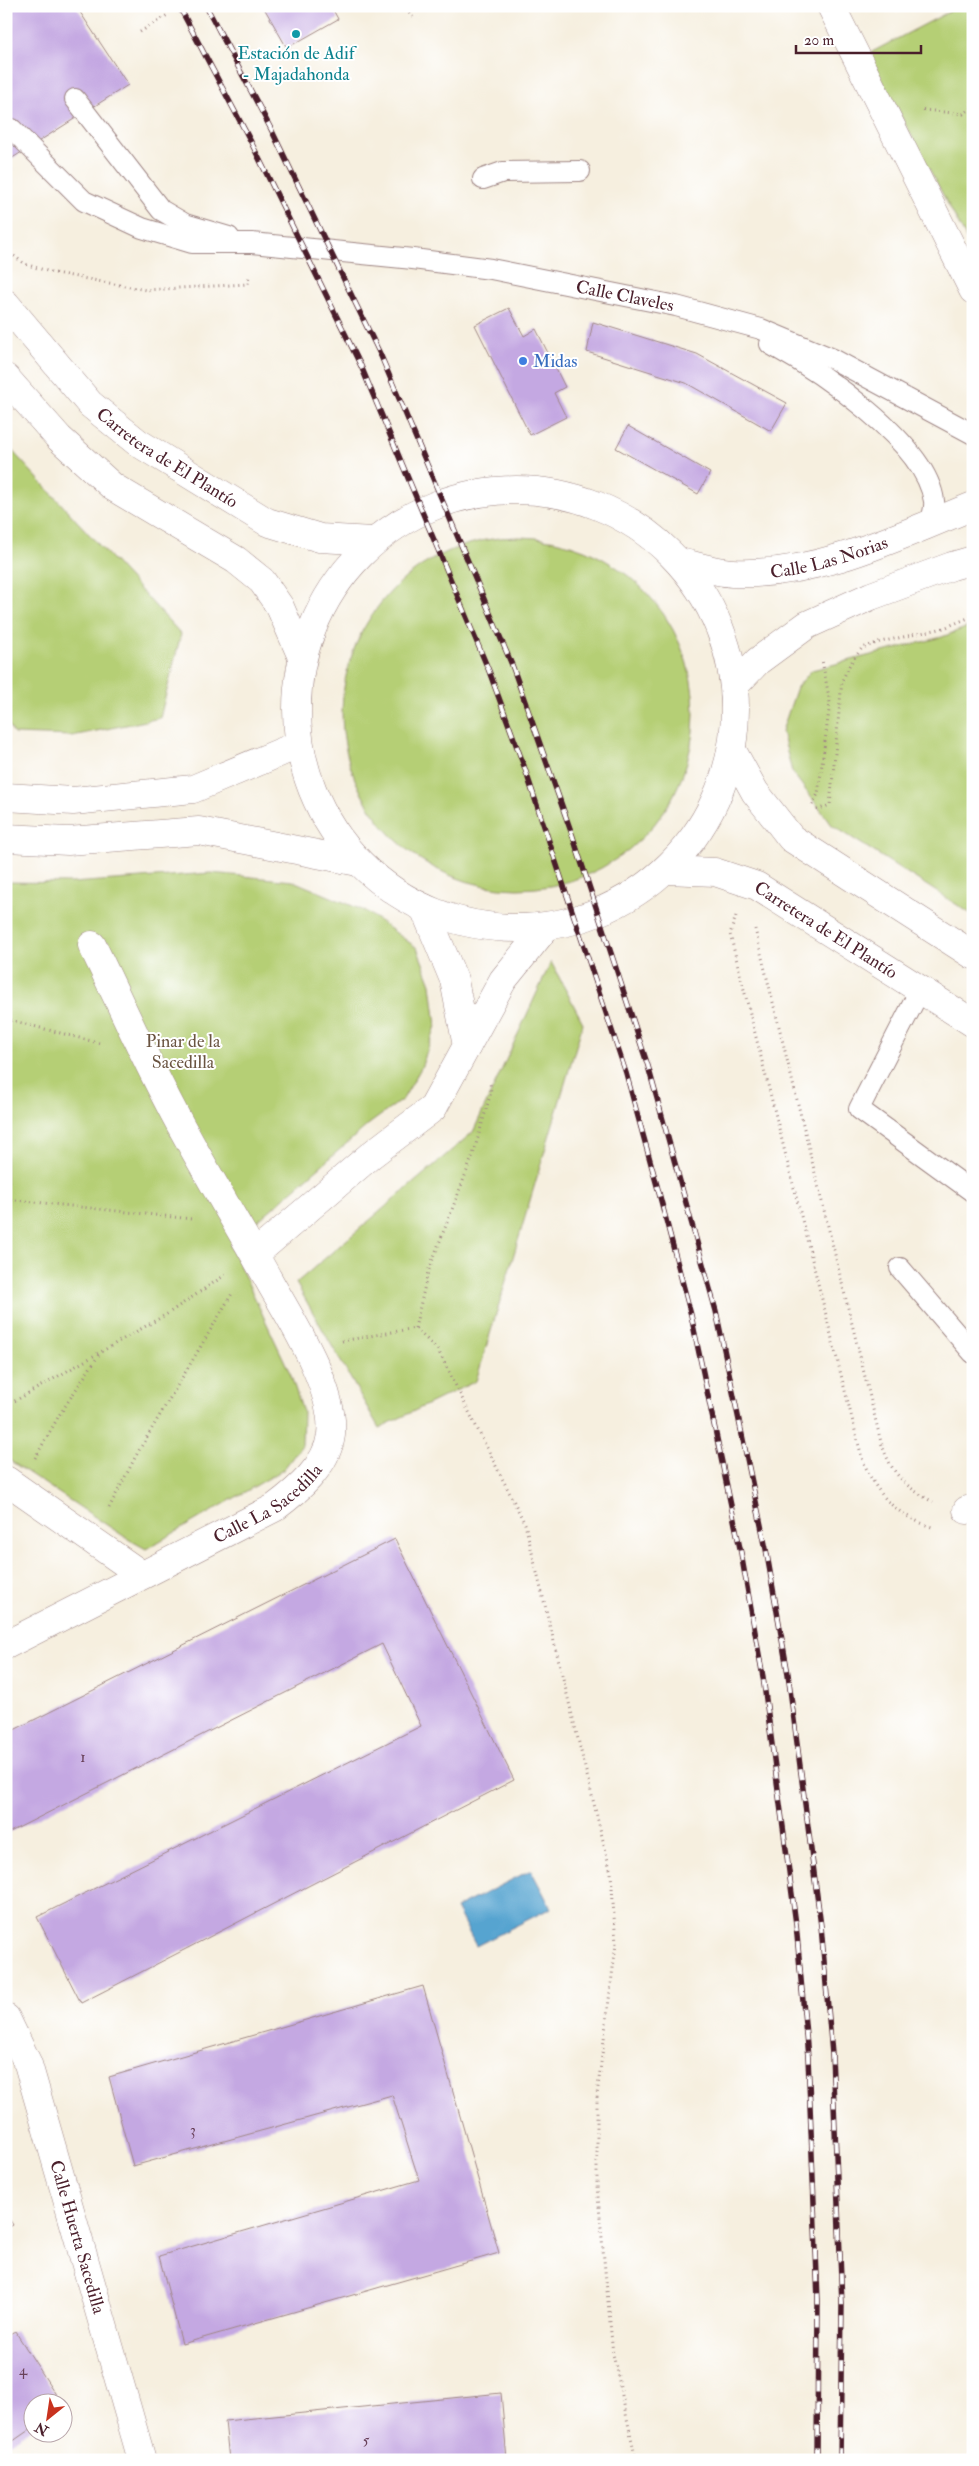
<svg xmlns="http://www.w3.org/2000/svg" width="979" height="2466" font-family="'IM FELL Double Pica',serif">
  <rect width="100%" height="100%" fill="#fff"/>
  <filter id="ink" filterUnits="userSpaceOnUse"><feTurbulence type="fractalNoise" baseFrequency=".02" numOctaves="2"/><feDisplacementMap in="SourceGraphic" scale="10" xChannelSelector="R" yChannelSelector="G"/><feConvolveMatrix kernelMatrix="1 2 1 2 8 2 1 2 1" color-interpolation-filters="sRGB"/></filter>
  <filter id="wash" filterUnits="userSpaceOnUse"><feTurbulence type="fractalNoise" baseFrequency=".0096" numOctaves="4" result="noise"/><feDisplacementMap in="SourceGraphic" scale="20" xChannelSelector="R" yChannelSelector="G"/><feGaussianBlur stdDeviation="1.12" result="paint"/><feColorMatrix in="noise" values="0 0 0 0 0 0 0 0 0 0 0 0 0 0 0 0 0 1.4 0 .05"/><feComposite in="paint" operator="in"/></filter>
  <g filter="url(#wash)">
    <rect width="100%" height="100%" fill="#f6efdf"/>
    <g fill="#b5cf75" stroke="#807750">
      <polygon points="960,6 973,6 973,251 868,54"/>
      <polygon points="6,444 181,634 160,718 72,736 14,734 6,720"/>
      <circle cx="518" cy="713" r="176"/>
      <polygon points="973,625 973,915 832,825 792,772 782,731 797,687 812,670 942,637"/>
      <polygon points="211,873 293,881 367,912 417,948 431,984 436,1026 421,1068 403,1099 369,1124 230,1245 290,1373 303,1412 302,1445 283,1470 146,1549 128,1539 6,1458 6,882 72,883"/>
      <polygon points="551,962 583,1023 476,1381 379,1428 296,1283 473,1132"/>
    </g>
    <polygon fill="#56a4d0" stroke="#50627e" points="531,1870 551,1908 476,1946 456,1908"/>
    <g id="blocks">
      <g fill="#c4a8e2">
        <polygon points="6,6 76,6 128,85 6,162"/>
        <polygon points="263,6 331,6 338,19 287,48"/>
        <polygon points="509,308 524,336 536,329 565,387 554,393 566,417 530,435 475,325"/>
        <polygon points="593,322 697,354 787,403 771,431 686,383 587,352"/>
        <polygon points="628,426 710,473 698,494 616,448"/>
        <polygon points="395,1539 514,1780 81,2003 37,1917 421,1726 382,1644 6,1834 6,1734"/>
        <polygon points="423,1986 499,2253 182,2344 159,2256 419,2180 392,2095 133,2166 109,2077"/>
        <polygon points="6,2214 13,2225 6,2229"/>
        <polygon points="15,2331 62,2404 32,2404 32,2428 6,2446 6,2336"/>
        <polygon points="501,2393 507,2460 229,2460 225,2421"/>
      </g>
    </g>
  </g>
  <g filter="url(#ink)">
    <use href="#blocks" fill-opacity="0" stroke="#a08785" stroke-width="1"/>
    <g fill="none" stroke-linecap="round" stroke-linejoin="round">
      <defs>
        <g id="lane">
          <polyline points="75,99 161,210 185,224 229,237"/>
          <path id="s1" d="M12,129l72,72 58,27 50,15h60l161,16 78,10 185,37 85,23 72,30 140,75"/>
          <polyline points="483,179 503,172 580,171"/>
          <path d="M770,344c49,27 156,98 164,157 1,7 -2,16 -4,23"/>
          <polyline points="920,990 859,1109 973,1192"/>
          <polyline points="900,1268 973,1353"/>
        </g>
        <g id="street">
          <polyline points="831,6 973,290"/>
          <path id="s2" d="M680,562c17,4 35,10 52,11 84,4 165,-36 241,-67"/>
          <polyline points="735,685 758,661 807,625 871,596 952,566 973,560"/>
          <polyline points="424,908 454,980 467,1046"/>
          <polyline points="255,1254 371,1155 433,1108 503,980 546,927"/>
          <polyline points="6,1480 142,1575"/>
          <polyline points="967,1510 973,1509"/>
          <path id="s3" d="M6,1645l268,-137c23,-17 53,-42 57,-73 5,-44 -37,-111 -59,-149 -28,-51 -58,-100 -86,-151 -35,-62 -63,-127 -94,-190"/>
          <path id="s4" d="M6,2018l22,46 114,396"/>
        </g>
        <g id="secondary">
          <path id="s5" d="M6,304l84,100 47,38 130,80 53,16 52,3"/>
          <polyline points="6,378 59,438 113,487 236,560 262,581 280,607 301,655"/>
          <circle cx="516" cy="709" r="219"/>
          <polyline points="733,752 755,792 791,838 973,955"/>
          <path id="s6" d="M667,870l48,2 42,14 216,137"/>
        </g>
        <g id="highway">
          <polyline points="6,797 73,801 193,789 298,745"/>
          <polyline points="6,838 68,841 199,831 358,862"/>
        </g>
      </defs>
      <use href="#lane" stroke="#a08785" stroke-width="22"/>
      <use href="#street" stroke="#a08785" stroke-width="29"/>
      <use href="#secondary" stroke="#a08785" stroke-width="29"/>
      <use href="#highway" stroke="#a08785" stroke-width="29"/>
      <g stroke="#a08785" stroke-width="3" stroke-dasharray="1 4" stroke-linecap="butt">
        <polyline points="402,6 413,17"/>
        <polyline points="218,7 219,6"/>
        <polyline points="140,32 169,14"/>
        <polyline points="923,110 963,114 973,107"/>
        <polyline points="6,250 25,264 50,272 146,290 248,284 249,275"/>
        <polyline points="812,805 818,794 830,703 822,660"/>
        <polyline points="817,810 830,805 842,681 850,664 862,648 880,642 944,628 973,616"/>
        <path d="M736,916l-6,18 132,524c14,37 34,58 73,70"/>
        <path d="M755,929l126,513c10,31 23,44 52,60"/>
        <polyline points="6,1019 99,1043"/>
        <polyline points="6,1199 192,1219"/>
        <polyline points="415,1328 428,1272 473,1155 491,1092 490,1082"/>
        <polyline points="342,1341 415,1328 438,1350 525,1524 611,1873 616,1944 597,2095 597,2186 613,2354 636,2460"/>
        <polyline points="6,1406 167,1314 225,1275"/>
        <polyline points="35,1458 60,1414 100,1353"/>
        <polyline points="109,1508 138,1452 233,1292"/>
      </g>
      <use href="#lane" stroke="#fff" stroke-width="20"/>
      <use href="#street" stroke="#fff" stroke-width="28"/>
      <use href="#secondary" stroke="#fff" stroke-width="28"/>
      <use href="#highway" stroke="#fff" stroke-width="28"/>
      <defs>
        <g id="rail">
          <polyline points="179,6 250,140 361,366 489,671 524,766 626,1073 659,1193 691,1315 741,1553 763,1677 796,1924 808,2057 818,2300 817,2460"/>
          <polyline points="206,6 271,129 381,356 512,665 573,837 648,1066 716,1311 766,1549 788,1674 821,1926 832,2054 842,2304 840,2460"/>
        </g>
      </defs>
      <use href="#rail" stroke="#4a1f2b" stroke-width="5.5"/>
      <use href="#rail" stroke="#fff" stroke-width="4" stroke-dasharray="11" stroke-linecap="butt"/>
    </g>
  </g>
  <circle fill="#0f9aa8" stroke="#fff" stroke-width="2" cx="296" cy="34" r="5"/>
  <circle fill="#3f7fe0" stroke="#fff" stroke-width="2" cx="523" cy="361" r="5"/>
  <g text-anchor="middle" stroke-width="4" stroke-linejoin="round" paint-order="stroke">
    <g font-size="15" fill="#684159">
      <text x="83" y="1762">1</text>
      <text x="193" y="2135">3</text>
      <text x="23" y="2375">4</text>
      <text x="366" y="2445">5</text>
    </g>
    <g font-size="18" fill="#0d838f" stroke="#fff">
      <text x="296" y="59">Estación de Adif<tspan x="296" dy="21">- Majadahonda</tspan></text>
    </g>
    <g font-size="18" fill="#4a1f2b" stroke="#fff">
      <text dy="6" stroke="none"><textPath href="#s1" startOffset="655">Calle Claveles</textPath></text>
      <text dy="6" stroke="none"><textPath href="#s5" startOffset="225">Carretera de El Plantío</textPath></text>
      <text dy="6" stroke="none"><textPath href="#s2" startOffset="152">Calle Las Norias</textPath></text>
      <text dy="6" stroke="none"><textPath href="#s6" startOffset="174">Carretera de El Plantío</textPath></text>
      <text dy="6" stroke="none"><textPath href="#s3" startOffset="298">Calle La Sacedilla</textPath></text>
      <text dy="6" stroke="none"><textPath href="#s4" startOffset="231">Calle Huerta Sacedilla</textPath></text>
    </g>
    <g font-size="18" fill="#366cbe" stroke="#fff" text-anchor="start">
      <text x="533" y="367">Midas</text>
    </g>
    <g font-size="18" fill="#6a5441" stroke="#fff">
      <text x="183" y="1047">Pinar de la<tspan x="183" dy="21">Sacedilla</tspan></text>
    </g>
  </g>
  <rect width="979" height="2466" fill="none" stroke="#fff" stroke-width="25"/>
  <g transform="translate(48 2418) rotate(210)"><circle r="24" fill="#ffffff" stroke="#b7a5aa"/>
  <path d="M0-4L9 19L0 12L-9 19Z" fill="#c8321e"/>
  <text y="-8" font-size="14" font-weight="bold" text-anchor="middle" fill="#4a1f2b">N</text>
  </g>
  <path d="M796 45v8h125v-8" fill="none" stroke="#4a1f2b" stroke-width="2.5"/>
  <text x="804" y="45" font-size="15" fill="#4a1f2b" stroke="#ffffff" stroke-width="4" paint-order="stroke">20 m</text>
</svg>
